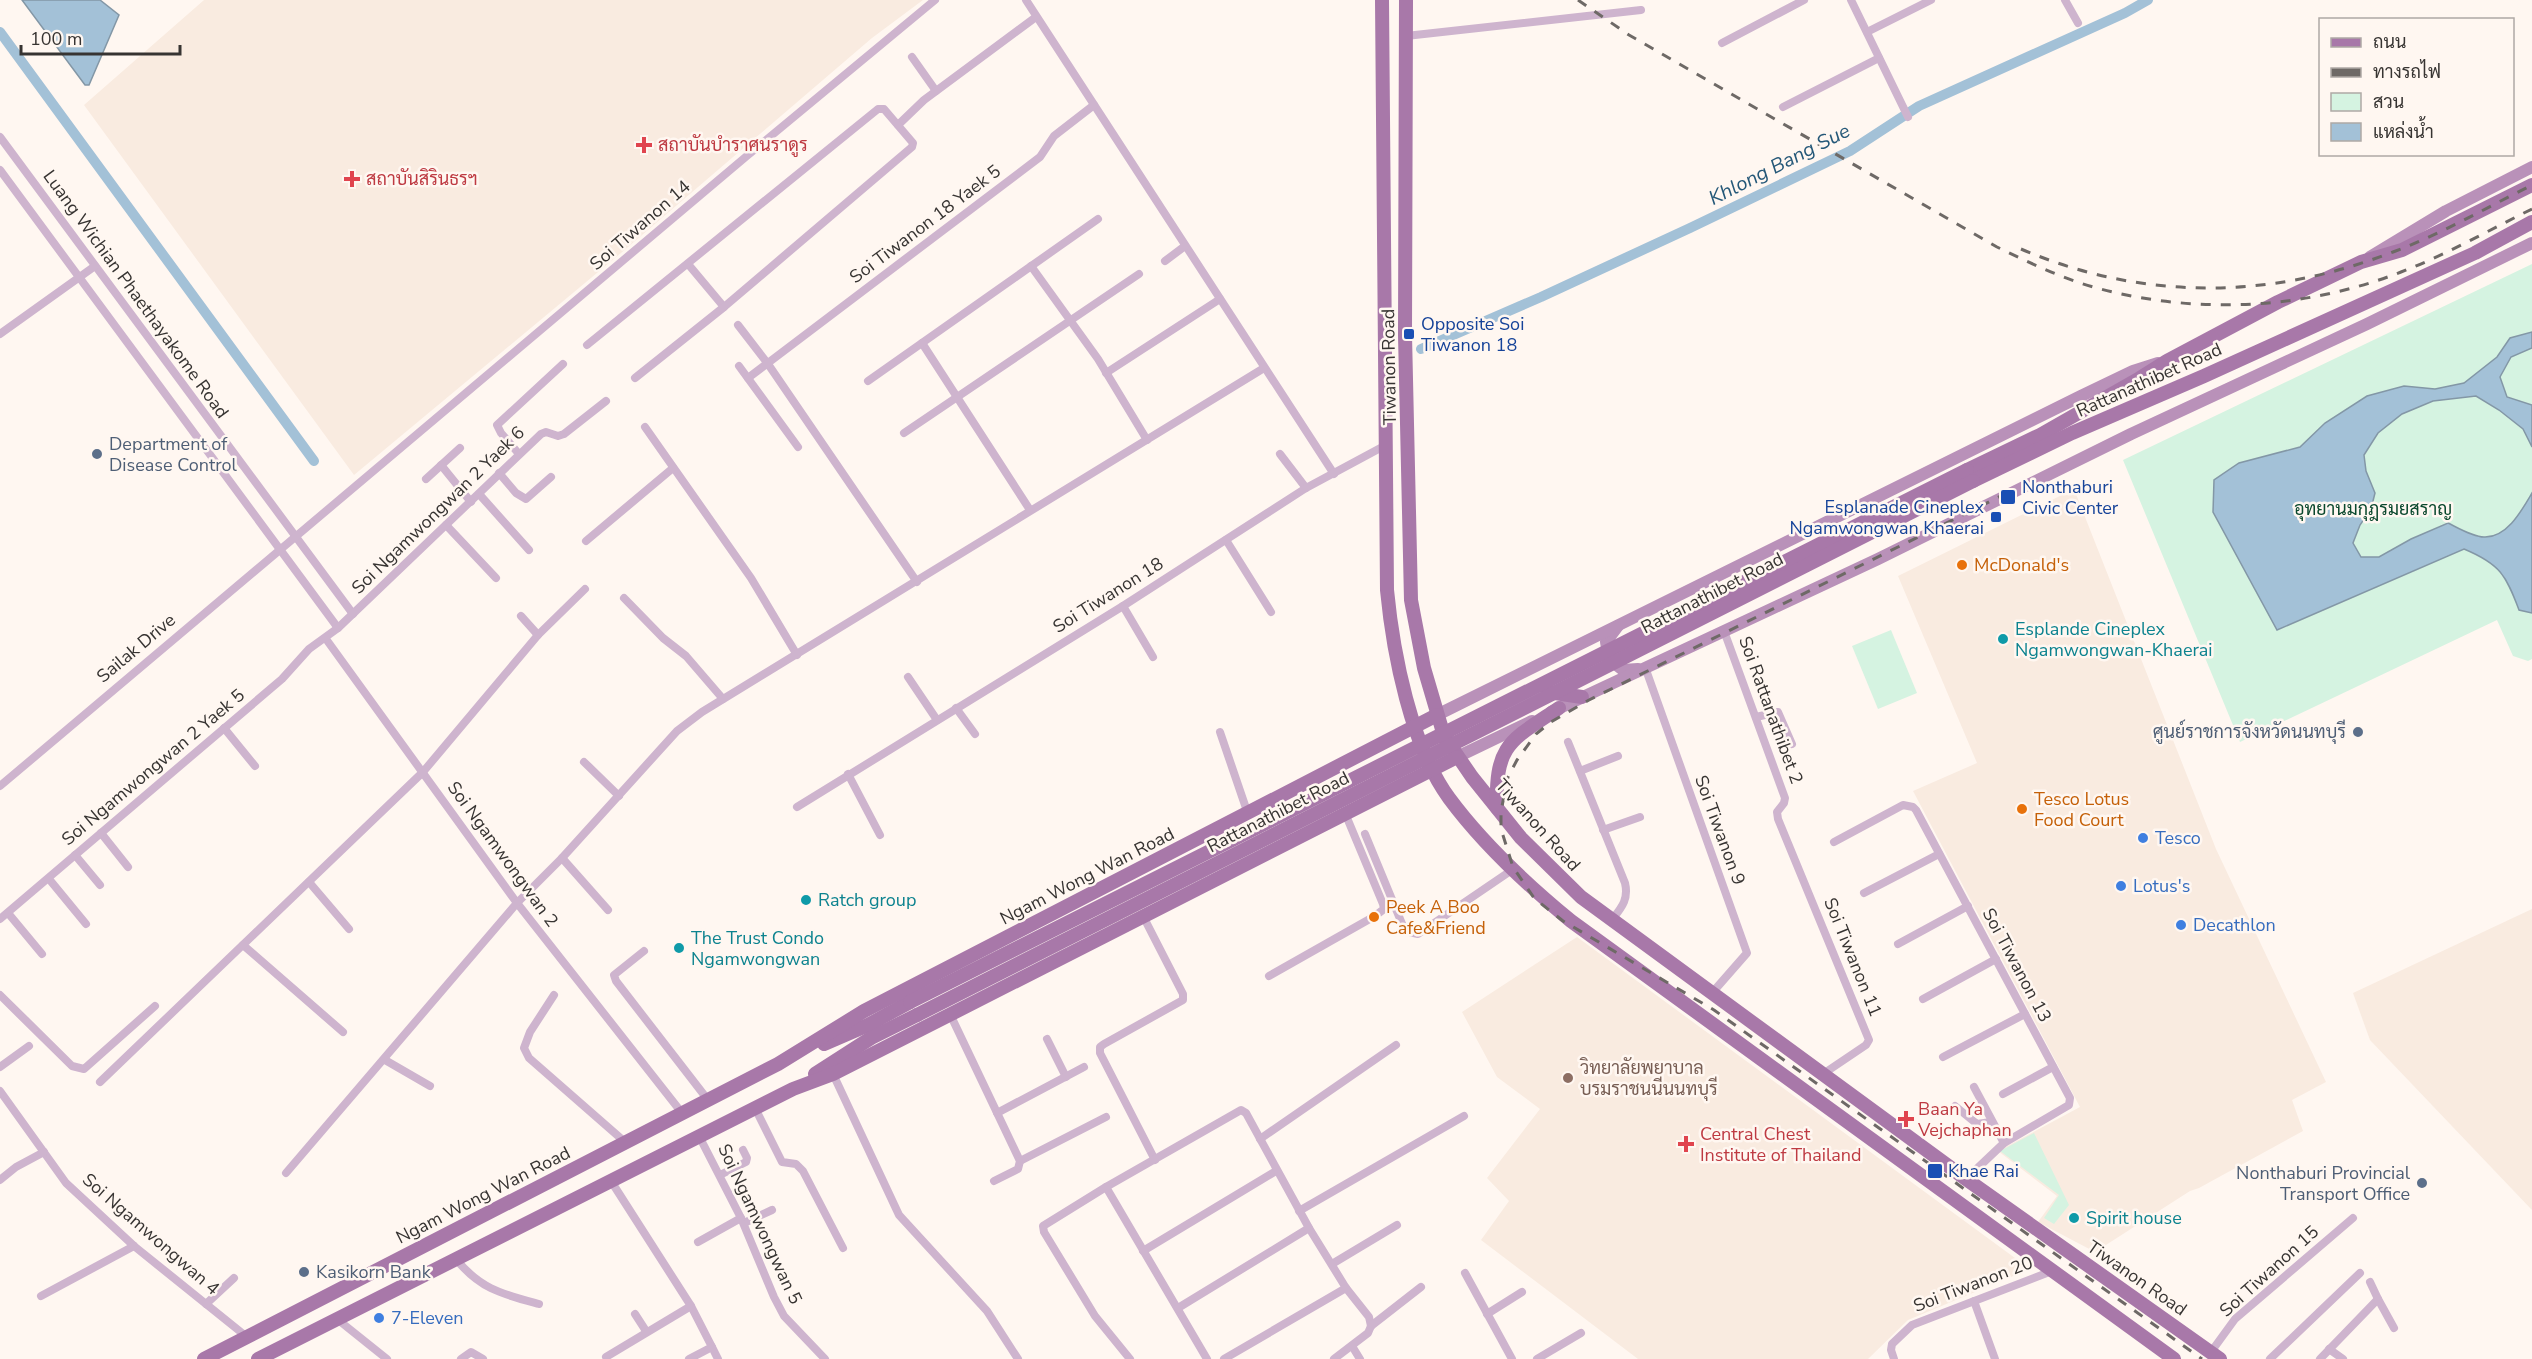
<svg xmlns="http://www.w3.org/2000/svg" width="2532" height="1359" font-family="'Nunito Sans',Sarabun,sans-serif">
  <rect width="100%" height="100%" fill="#fff7f1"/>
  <g fill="#f9ebe0">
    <polygon points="204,0 923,0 872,38 621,253 354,475 84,105"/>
    <polygon points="2074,489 2216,849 2326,1082 2292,1100 2303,1131 2199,1188 2190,1191 2095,1252 2038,1222 2057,1196 1998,1151 2080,1107 1913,791 1977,763 1898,576"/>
    <polygon points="2532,909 2532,1210 2370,1040 2353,993"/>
    <polygon points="1577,937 2030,1269 1908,1320 1868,1359 1638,1359 1481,1240 1509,1201 1487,1178 1540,1109 1497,1077 1462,1012"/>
  </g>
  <g fill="#d5f3e1">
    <polygon points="2532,264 2532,659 2528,661 2513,656 2497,620 2240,742 2123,460"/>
    <polygon points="1891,630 1917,693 1878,709 1852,646"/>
    <polygon points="2034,1133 2069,1205 2054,1224 2044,1218 2059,1195 2000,1151"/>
  </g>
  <g fill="#a3c1d7" stroke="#8397a6" stroke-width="1.5">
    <polygon points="22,0 100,0 119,15 89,85 85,85"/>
    <path d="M2532,332v16l-21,9 -11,20 7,20 25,8v42l-9,-18 -24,-19 -23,-14 -43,5 -31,13 -24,19 -14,22 2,16 9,22 -4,16 -11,16 -7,18 8,14h18l32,-18 37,-16c10,5 25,14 36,14 23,1 38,-27 48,-44v120l-13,-3c-13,-35 -19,-46 -55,-61l-187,81 -64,-118 1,-32 25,-17 61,-16 25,-24 42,-27 37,-10 31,3 29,-6 33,-26 13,-19z"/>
  </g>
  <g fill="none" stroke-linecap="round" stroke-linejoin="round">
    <g stroke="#a3c1d7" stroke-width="10">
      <polyline points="0,32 314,461"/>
      <polyline points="1421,349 1541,297 1690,228 1850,151 1919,106 2125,13 2148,0"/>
    </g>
    <g stroke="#ceb4ce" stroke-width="8">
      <polyline points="1026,0 1334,474"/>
      <polyline points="1851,0 1908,117"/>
      <polyline points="2065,0 2078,23"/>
      <polyline points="1867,32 1931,0"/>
      <polyline points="1406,36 1641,10"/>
      <polyline points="1722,43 1804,0"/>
      <polyline points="912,57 936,91"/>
      <polyline points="1783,107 1879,58"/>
      <polyline points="898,125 924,100 1036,17"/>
      <polyline points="0,137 353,614"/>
      <polyline points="0,170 338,628"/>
      <polyline points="1165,261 1185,246"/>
      <polyline points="688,264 724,307"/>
      <polyline points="1031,266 1098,359 1147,440"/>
      <polyline points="738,325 768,364 917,582"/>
      <polyline points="0,334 95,266"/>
      <polyline points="922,343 1030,510"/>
      <polyline points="587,345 878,109 884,109 913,143 912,147 724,307 635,378"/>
      <polyline points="739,366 798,447"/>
      <polyline points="1106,373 1220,299"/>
      <polyline points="748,378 1040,157 1054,136 1094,105"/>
      <polyline points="868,381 1098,219"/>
      <polyline points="645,427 751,578 797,655"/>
      <polyline points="904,433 1139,274"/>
      <polyline points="519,454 501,433 497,425 563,364"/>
      <polyline points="1280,454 1306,488"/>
      <polyline points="441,465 471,502"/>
      <polyline points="499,473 516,493 526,499 551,477"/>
      <polyline points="426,479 460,448"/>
      <polyline points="479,494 529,550"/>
      <polyline points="446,525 496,578"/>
      <polyline points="1226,540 1271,612"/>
      <polyline points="586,541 673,468"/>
      <polyline points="624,598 663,638 686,656 723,699"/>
      <polyline points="1123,606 1153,657"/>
      <polyline points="521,616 538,635"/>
      <polyline points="1724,631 1785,798 1784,803 1777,812 1778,819 1869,1040 1866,1045 1823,1074"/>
      <polyline points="326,639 517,903 682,1113"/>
      <polyline points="1645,667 1747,953 1712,993"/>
      <polyline points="908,677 937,720"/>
      <polyline points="956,708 975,734"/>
      <polyline points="1756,717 1778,712 1792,744"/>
      <polyline points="224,728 255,766"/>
      <polyline points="1220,732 1248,814"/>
      <path d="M1568,742l57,141c4,17 -4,25 -14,38"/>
      <polyline points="584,762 619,796"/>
      <polyline points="1580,771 1618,756"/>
      <polyline points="848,774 880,835"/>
      <polyline points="0,786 748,155 935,0"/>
      <polyline points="797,807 1123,606 1306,488 1386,445"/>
      <polyline points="1603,830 1640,817"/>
      <polyline points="101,833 128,867"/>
      <polyline points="1365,834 1405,931 1418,934 1512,870"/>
      <polyline points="1834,842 1903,805 1913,807 1916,810 2070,1098 2069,1105 2004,1143 1966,1179"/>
      <polyline points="75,855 100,885"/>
      <polyline points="562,858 608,910"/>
      <polyline points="49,879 86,924"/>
      <polyline points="309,882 349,929"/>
      <polyline points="1864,893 1939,854"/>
      <polyline points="8,913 42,954"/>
      <polyline points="1143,916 1183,994 1183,1000 1104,1044 1100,1047 1100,1053 1155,1160"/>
      <polyline points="0,919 282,679 309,649 338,628 541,434 546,432 558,436 564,434 606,401"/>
      <polyline points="1898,944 1968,906"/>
      <polyline points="243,945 343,1032"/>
      <polyline points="644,951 614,975 616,981 708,1100"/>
      <polyline points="1269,976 1375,916 1384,909 1383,904 1345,813"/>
      <polyline points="0,995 72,1066 84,1069 155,1006"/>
      <polyline points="554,995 530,1032 524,1048 529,1058 625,1142"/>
      <polyline points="1923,999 1996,959"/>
      <polyline points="950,1014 1020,1161 1018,1169 994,1181"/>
      <polyline points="1047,1039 1066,1077"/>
      <polyline points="1943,1057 2025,1014"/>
      <polyline points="385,1060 430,1086"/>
      <polyline points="0,1067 29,1046"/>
      <polyline points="833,1074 899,1215 987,1311 1018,1359"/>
      <polyline points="100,1082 423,772 538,635 585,589"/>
      <polyline points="1974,1087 2004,1143"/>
      <polyline points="0,1091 66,1183 134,1246 247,1337"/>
      <polyline points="2003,1094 2053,1067"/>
      <polyline points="1955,1106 1977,1124 1991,1122"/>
      <polyline points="755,1108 782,1162 796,1164 803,1171 843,1248"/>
      <polyline points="997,1113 1084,1067"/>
      <polyline points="699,1136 741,1218 774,1297 784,1316 825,1359"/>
      <polyline points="1260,1139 1396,1045"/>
      <polyline points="1020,1161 1106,1117"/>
      <polyline points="286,1173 517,903 562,858 677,731 702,712 1264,368"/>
      <polyline points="720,1175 746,1162 747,1158 743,1150"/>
      <polyline points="0,1180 16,1167 44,1152"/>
      <polyline points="611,1181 691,1306 712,1347 689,1359"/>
      <polyline points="1106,1187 1207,1359"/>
      <polyline points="1299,1211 1464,1116"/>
      <polyline points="744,1223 772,1210"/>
      <polyline points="698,1242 741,1218"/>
      <polyline points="1143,1251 1276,1171"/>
      <path d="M456,1259c24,30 46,35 83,45"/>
      <polyline points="1332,1264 1397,1225"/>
      <polyline points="1465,1273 1512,1359"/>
      <polyline points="2370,1282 2378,1299"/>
      <polyline points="41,1296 134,1246"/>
      <polyline points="1974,1301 1995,1359"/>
      <polyline points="206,1304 234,1278"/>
      <polyline points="1178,1308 1309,1228"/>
      <polyline points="635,1314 646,1331"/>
      <polyline points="1487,1314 1522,1292"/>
      <polyline points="337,1319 387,1359"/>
      <polyline points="1352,1346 1360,1359"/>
      <polyline points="712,1347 718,1359"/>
      <polyline points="2329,1349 2343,1359"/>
      <polyline points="2211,1352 2235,1319 2353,1218"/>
      <polyline points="606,1357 691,1306"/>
      <polyline points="461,1359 471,1352 483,1359"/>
      <polyline points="1130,1359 1095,1316 1044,1232 1043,1226 1106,1187 1241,1110 1246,1113 1309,1228 1346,1288 1369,1317 1371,1326"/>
      <polyline points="1224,1359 1346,1288"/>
      <polyline points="1334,1359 1368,1333 1371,1326 1421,1287"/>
      <polyline points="1537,1359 1581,1333"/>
      <polyline points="1894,1359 1891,1350 1892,1344 1912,1325 2052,1271"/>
      <polyline points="2270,1359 2360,1273"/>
      <polyline points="2320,1359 2378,1299 2394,1328"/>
    </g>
    <g stroke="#b991b9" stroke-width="12">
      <polyline points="2370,257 2446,211 2532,167"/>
      <polyline points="1618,626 1606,642 1609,659 1623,670 1638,669"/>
      <polyline points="1551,712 1878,559 2131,434 2367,324 2532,243"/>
      <polyline points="1437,715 2081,396 2133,371 2158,363"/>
      <polyline points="1457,757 1532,721"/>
    </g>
    <g stroke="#a878a9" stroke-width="14">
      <path d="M1382,0l5,590c6,63 24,156 62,208 34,46 77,86 122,123l603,438"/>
      <polyline points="1406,0 1405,335 1411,600 1424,668 1444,736 1472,777 1521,838 1581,897 1966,1179 2220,1359"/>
      <polyline points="1967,470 2040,435 2140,378 2167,361 2278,302 2361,262 2402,250 2532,185"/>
      <polyline points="1973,481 2072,433 2204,376 2475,253 2532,222"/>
      <polyline points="1548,692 1582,697"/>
      <path d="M1497,808c-2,-64 13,-67 62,-100"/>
      <polyline points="824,1044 868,1025 910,1002"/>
      <polyline points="815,1074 871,1038 917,1015"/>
      <polyline points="204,1359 778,1064 864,1011 1437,715"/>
      <polyline points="258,1359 793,1089 833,1074 1457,757"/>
    </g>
    <g stroke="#6e6966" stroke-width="3" stroke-dasharray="10 10" stroke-linecap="butt">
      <path d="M1578,0l51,35 368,212c31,15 62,30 96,40 101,28 211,23 308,-15 45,-17 88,-42 131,-63"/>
      <path d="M2021,249c122,52 248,51 372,3 48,-18 93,-44 139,-67"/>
      <polyline points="2007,493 1589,700 1551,722 1536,734 1517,760 1508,777 1501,811 1501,829 1513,867 1534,898 1563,921 1714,1010 2202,1359"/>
    </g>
    <g stroke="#a878a9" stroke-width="14">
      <polyline points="910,1002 1967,470"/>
      <polyline points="917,1015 1973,481"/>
    </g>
  </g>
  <g fill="#e0444e" stroke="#fff7f1" stroke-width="2">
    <path d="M641 136h6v6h6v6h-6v6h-6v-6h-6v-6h6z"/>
    <path d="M349 170h6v6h6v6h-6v6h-6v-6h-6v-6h6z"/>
    <path d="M1903 1110h6v6h6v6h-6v6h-6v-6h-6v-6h6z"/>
    <path d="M1683 1135h6v6h6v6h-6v6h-6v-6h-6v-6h6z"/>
  </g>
  <g fill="#1a4fb4" stroke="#fff7f1" stroke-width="2">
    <rect x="1403" y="328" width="12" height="12" rx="3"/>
    <rect x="2000" y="489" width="16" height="16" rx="3"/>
    <rect x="1990" y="511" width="12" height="12" rx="3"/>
    <rect x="1927" y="1163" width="16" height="16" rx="3"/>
  </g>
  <g fill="#5c6f8a" stroke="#fff7f1" stroke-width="2">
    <circle cx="97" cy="454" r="6"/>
    <circle cx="2358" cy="732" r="6"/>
    <circle cx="2422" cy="1183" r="6"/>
    <circle cx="304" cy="1272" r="6"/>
  </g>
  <g fill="#e8710a" stroke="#fff7f1" stroke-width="2">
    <circle cx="1962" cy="565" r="6"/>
    <circle cx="2022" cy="809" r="6"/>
    <circle cx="1374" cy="917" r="6"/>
  </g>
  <g fill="#0f9aa8" stroke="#fff7f1" stroke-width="2">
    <circle cx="2003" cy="639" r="6"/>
    <circle cx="806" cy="900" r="6"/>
    <circle cx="679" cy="948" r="6"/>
    <circle cx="2074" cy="1218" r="6"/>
  </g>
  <g fill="#3f7fe0" stroke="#fff7f1" stroke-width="2">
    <circle cx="2143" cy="838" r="6"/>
    <circle cx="2121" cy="886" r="6"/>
    <circle cx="2181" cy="925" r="6"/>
    <circle cx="379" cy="1318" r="6"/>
  </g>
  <circle fill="#8d6e63" stroke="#fff7f1" stroke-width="2" cx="1568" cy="1078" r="6"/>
  <g text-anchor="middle" stroke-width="5" stroke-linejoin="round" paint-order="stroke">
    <g font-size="18" fill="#be3a42" stroke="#fff7f1" text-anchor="start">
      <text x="658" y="151">สถาบันบำราศนราดูร</text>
      <text x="366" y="185">สถาบันสิรินธรฯ</text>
      <text x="1918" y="1115">Baan Ya<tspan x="1918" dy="21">Vejchaphan</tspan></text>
      <text x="1700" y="1140">Central Chest<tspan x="1700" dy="21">Institute of Thailand</tspan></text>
    </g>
    <g font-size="18" fill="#373432" stroke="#fff7f1">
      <text transform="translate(925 224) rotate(-37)" y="6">Soi Tiwanon 18 Yaek 5</text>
      <text transform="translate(640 225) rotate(-41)" y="6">Soi Tiwanon 14</text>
      <text transform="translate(136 294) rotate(54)" y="6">Luang Wichian Phaethayakome Road</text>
      <text transform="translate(1389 367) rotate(-91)" y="6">Tiwanon Road</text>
      <text transform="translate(2149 380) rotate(-24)" y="6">Rattanathibet Road</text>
      <text transform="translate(438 510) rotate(-44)" y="6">Soi Ngamwongwan 2 Yaek 6</text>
      <text transform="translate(1712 593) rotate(-27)" y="6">Rattanathibet Road</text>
      <text transform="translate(1108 595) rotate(-32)" y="6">Soi Tiwanon 18</text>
      <text transform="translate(136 648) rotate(-40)" y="6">Sailak Drive</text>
      <text transform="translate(1771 710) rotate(70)" y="6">Soi Rattanathibet 2</text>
      <text transform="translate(153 767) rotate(-40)" y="6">Soi Ngamwongwan 2 Yaek 5</text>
      <text transform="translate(1278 812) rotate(-27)" y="6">Rattanathibet Road</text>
      <text transform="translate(1538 825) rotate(48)" y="6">Tiwanon Road</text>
      <text transform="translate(1720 830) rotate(70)" y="6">Soi Tiwanon 9</text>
      <text transform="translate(503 854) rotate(54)" y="6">Soi Ngamwongwan 2</text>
      <text transform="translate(1087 876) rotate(-27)" y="6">Ngam Wong Wan Road</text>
      <text transform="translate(1853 957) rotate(68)" y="6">Soi Tiwanon 11</text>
      <text transform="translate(2017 965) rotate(62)" y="6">Soi Tiwanon 13</text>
      <text transform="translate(483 1195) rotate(-27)" y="6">Ngam Wong Wan Road</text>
      <text transform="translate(760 1224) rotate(65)" y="6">Soi Ngamwongwan 5</text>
      <text transform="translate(151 1234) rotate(41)" y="6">Soi Ngamwongwan 4</text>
      <text transform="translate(2269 1271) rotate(-42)" y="6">Soi Tiwanon 15</text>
      <text transform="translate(2137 1278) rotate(35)" y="6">Tiwanon Road</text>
      <text transform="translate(1973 1284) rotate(-21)" y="6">Soi Tiwanon 20</text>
    </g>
    <g font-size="18" fill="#164399" stroke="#fff7f1" text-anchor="start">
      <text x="1421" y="330">Opposite Soi<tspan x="1421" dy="21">Tiwanon 18</tspan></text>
      <text x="2022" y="493">Nonthaburi<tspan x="2022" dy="21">Civic Center</tspan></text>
      <text x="1984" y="513" text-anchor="end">Esplanade Cineplex<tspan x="1984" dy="21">Ngamwongwan Khaerai</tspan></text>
      <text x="1948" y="1177">Khae Rai</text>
    </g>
    <g font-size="18" fill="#4e5e75" stroke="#fff7f1" text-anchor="start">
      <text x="109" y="450">Department of<tspan x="109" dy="21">Disease Control</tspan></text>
      <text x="2346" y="738" text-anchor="end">ศูนย์ราชการจังหวัดนนทบุรี</text>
      <text x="2410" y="1179" text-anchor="end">Nonthaburi Provincial<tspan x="2410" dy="21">Transport Office</tspan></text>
      <text x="316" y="1278">Kasikorn Bank</text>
    </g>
    <g font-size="18" fill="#0a482d" stroke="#fff7f1">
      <text x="2373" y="515">อุทยานมกุฎรมยสราญ</text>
    </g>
    <g font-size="18" fill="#c56008" stroke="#fff7f1" text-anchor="start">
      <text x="1974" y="571">McDonald's</text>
      <text x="2034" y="805">Tesco Lotus<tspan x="2034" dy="21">Food Court</tspan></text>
      <text x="1386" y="913">Peek A Boo<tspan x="1386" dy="21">Cafe&amp;Friend</tspan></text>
    </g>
    <g font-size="18" fill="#0d838f" stroke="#fff7f1" text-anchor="start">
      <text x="2015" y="635">Esplande Cineplex<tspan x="2015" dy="21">Ngamwongwan-Khaerai</tspan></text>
      <text x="818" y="906">Ratch group</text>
      <text x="691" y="944">The Trust Condo<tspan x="691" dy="21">Ngamwongwan</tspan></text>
      <text x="2086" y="1224">Spirit house</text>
    </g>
    <g font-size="18" fill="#366cbe" stroke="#fff7f1" text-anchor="start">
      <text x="2155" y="844">Tesco</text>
      <text x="2133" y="892">Lotus's</text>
      <text x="2193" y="931">Decathlon</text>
      <text x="391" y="1324">7-Eleven</text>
    </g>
    <g font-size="18" fill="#785e54" stroke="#fff7f1" text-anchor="start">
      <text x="1580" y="1074">วิทยาลัยพยาบาล<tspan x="1580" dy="21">บรมราชนนีนนทบุรี</tspan></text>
    </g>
    <g font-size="20" font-style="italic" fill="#255878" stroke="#fff7f1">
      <text transform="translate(1779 164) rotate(-27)" y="7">Khlong Bang Sue</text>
    </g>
  </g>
  <rect x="2319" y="18" width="195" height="138" fill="#fff7f1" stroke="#afa9a5" stroke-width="1.5"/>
  <rect x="2331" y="38" width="30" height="9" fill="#a878a9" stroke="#afa9a5" stroke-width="1.5"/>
  <text x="2373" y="48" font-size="18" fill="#373432">ถนน</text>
  <rect x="2331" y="68" width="30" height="9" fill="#6e6966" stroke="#afa9a5" stroke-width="1.5"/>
  <text x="2373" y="78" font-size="18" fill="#373432">ทางรถไฟ</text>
  <rect x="2331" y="93" width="30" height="18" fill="#d5f3e1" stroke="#afa9a5" stroke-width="1.5"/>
  <text x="2373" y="108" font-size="18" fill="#373432">สวน</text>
  <rect x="2331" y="123" width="30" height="18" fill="#a3c1d7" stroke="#afa9a5" stroke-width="1.5"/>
  <text x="2373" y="138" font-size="18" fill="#373432">แหล่งน้ำ</text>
  <path d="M21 45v9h159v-9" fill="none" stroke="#373432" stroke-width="3"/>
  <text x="30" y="45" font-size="18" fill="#373432" stroke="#fff7f1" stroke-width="4.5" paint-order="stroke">100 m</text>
</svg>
